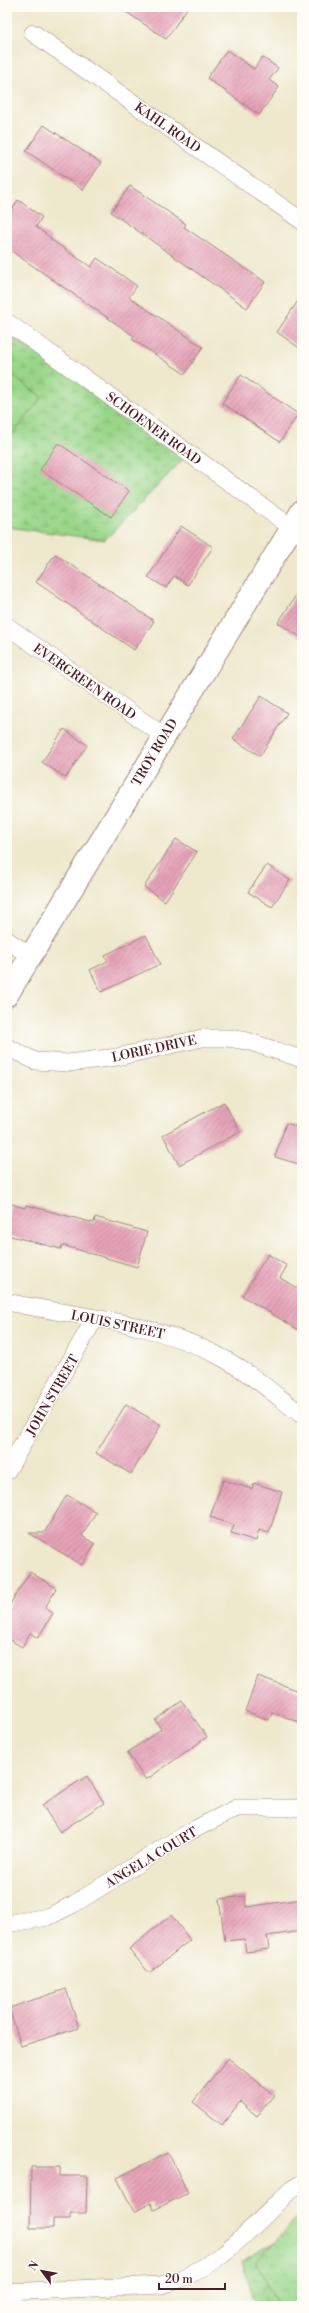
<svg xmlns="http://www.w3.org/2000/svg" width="309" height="2313" font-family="'Libre Bodoni',serif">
  <defs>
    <pattern id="wetland-marsh" width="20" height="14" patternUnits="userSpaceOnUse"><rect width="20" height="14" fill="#9ad68a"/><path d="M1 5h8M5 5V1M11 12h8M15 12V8" fill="none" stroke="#86b777"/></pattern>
    <pattern id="park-crowns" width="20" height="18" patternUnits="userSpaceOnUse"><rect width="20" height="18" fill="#9ad68a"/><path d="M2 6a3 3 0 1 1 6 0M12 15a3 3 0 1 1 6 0" fill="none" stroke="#86b777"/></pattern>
    <pattern id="building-hatch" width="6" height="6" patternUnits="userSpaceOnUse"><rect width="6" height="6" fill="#e6a3b8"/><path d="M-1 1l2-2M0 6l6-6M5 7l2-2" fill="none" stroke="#bc8496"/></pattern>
  </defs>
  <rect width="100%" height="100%" fill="#fdfcf7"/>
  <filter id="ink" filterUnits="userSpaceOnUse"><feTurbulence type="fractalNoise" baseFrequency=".025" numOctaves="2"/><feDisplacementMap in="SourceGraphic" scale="8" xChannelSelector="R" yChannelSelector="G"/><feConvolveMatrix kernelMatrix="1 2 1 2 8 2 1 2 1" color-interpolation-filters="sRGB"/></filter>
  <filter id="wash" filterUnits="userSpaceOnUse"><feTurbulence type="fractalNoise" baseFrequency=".012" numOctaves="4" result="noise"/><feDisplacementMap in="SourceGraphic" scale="16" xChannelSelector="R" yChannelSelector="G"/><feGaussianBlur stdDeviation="0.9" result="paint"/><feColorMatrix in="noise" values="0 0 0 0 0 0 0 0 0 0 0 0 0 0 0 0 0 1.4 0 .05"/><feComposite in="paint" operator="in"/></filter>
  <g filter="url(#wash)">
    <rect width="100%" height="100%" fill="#eee8cc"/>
    <g fill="url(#wetland-marsh)" stroke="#727a5a">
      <polygon points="7,334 192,450 105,540 7,527"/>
      <polygon points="302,2227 302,2306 256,2306 242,2261"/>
    </g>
    <g fill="url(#park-crowns)" stroke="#727a5a">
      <polygon points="7,372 42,397 7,442"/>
      <polygon points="302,2213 302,2306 278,2306 256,2262"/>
    </g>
    <g id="blocks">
      <g fill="url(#building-hatch)">
        <polygon points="119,7 188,7 166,39"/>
        <polygon points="227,50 254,69 262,57 278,68 269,80 279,87 259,115 207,78"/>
        <polygon points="44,125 101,163 83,190 26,151"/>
        <polygon points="130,186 186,224 184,227 265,282 247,308 111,212"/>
        <polygon points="18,200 42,217 36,227 51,238 50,239 91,267 97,258 137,286 129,297 203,347 185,374 132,339 134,336 7,248 7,217"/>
        <polygon points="302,295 302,350 277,332"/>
        <polygon points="241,375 298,414 280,442 222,403"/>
        <polygon points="58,443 129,491 111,517 40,470"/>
        <polygon points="181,526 213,547 188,585 174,576 166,588 148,577"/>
        <polygon points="55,554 154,621 134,650 36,582"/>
        <polygon points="302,586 302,638 278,623"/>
        <polygon points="261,696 287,713 260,756 233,739"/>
        <polygon points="64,729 87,745 66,778 42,762"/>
        <polygon points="176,839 197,852 165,901 144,887"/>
        <polygon points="267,865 290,880 272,907 248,892"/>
        <polygon points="146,935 160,964 101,992 90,970 108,961 105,955"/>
        <polygon points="224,1102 240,1132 179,1165 163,1135"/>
        <polygon points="286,1123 302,1128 302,1165 275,1157"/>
        <polygon points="11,1204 25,1208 26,1205 94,1223 95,1217 147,1232 137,1267 62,1245 61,1249 7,1235 7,1218"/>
        <polygon points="268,1254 287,1266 280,1278 302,1291 302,1332 242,1296"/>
        <polygon points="126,1404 161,1425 131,1474 96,1453"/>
        <polygon points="223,1480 252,1489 254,1483 282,1492 269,1533 259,1530 256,1541 231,1533 234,1525 210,1517"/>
        <polygon points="67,1495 96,1512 82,1536 95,1544 82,1565 29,1533 44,1533"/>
        <polygon points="30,1572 56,1588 45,1608 53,1613 38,1638 30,1633 22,1647 7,1638 7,1609"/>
        <polygon points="258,1676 302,1692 302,1723 272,1712 269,1720 245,1711"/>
        <polygon points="182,1701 207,1737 146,1780 127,1753 161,1729 155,1720"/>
        <polygon points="87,1776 104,1803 60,1832 42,1805"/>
        <polygon points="245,1896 246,1907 302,1899 302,1931 267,1936 269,1949 246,1952 244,1939 225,1941 219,1899"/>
        <polygon points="171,1915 190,1940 149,1973 129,1949"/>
        <polygon points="66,1989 79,2028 21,2046 9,2008"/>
        <polygon points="228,2058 274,2095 257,2116 240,2102 222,2125 193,2102"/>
        <polygon points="168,2152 188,2193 154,2210 151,2203 134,2212 117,2178"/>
        <polygon points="31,2167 60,2167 60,2176 87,2176 86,2213 70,2213 70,2219 53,2219 53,2228 30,2228"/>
      </g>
    </g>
  </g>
  <g filter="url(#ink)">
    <use href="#blocks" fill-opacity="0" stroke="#9c847c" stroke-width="1"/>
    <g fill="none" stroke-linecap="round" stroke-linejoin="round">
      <defs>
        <g id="minor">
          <polyline points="33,33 302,221"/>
          <polyline points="7,322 302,535"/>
          <polyline points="7,626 164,736"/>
          <polyline points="7,940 30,956"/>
          <polyline points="7,1047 35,1061 68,1063 117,1057 202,1038 228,1038 247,1041 302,1059"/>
          <path d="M7,1302c70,15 143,19 208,52 32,16 59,40 87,61"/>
          <polyline points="7,1471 95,1318"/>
          <polyline points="7,1924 48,1917 74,1904 185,1834 237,1808 300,1808"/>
          <path d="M7,2292l154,-7c54,-12 92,-60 131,-96l10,-6"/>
        </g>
        <polyline id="tertiary" points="7,995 302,511"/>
      </defs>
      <use href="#minor" stroke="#9c847c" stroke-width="18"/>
      <use href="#tertiary" stroke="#9c847c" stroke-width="24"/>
      <use href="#minor" stroke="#fff" stroke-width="17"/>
      <use href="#tertiary" stroke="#fff" stroke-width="22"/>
    </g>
  </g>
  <g text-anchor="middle" stroke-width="3" stroke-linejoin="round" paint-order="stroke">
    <g font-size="13" fill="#4a1f2b" stroke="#fdfcf7">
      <text transform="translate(168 127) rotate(35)" y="5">KAHL ROAD</text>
      <text transform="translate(154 428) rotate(36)" y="5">SCHOENER ROAD</text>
      <text transform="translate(85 681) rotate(35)" y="5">EVERGREEN ROAD</text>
      <text transform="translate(154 752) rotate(-59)" y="5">TROY ROAD</text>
      <text transform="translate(154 1048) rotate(-12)" y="5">LORIE DRIVE</text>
      <text transform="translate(118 1324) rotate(12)" y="5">LOUIS STREET</text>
      <text transform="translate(52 1395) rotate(-60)" y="5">JOHN STREET</text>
      <text transform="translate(151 1857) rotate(-31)" y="5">ANGELA COURT</text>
    </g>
  </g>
  <rect width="309" height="2313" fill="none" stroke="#fdfcf7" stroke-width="24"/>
  <g transform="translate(42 2271) rotate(302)" stroke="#fdfcf7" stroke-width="3" paint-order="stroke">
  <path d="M0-3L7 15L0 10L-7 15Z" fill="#4a1f2b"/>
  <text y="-6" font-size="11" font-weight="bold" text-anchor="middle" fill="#4a1f2b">N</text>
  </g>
  <path d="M159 2283v6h66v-6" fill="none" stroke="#4a1f2b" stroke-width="2"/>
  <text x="165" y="2283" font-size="12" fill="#4a1f2b" stroke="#fdfcf7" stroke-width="3" paint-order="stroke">20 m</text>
</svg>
